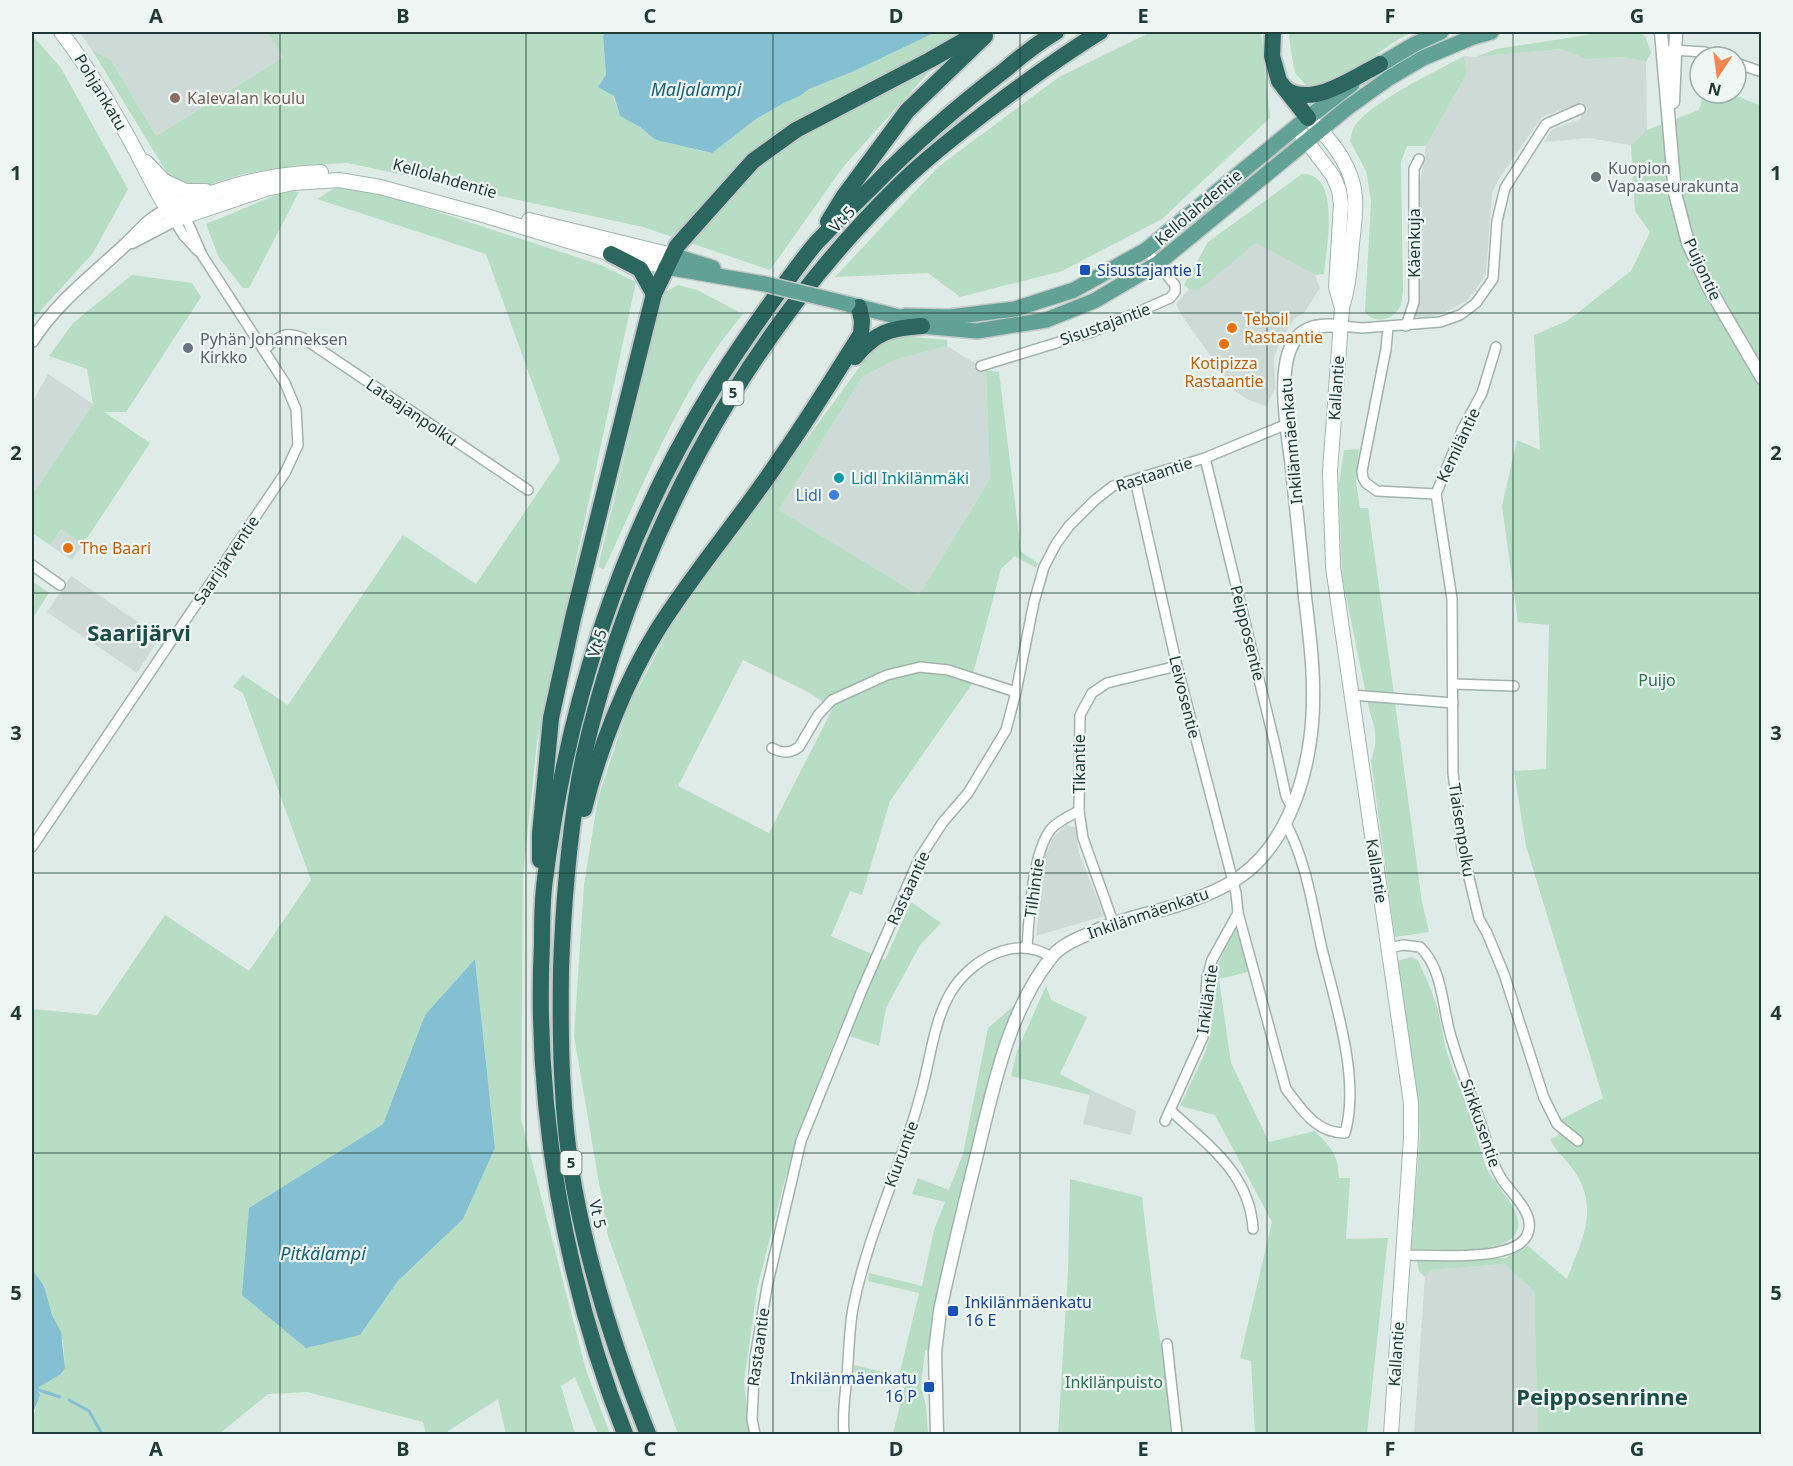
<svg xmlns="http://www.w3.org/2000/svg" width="1793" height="1466" font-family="'Noto Sans',sans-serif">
  <rect width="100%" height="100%" fill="#dfebe6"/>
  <g fill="#cddad5">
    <polygon points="79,32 267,32 284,57 156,136 111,60 92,50"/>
    <polygon points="1562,49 1585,59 1623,57 1646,62 1647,130 1631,145 1589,138 1544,142 1552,129 1581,119 1583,102 1542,117 1500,177 1492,193 1486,274 1475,291 1466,301 1442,314 1424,318 1415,317 1418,296 1420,242 1420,183 1426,146 1467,73 1464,56 1476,57"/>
    <polygon points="1256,243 1315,275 1320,288 1305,312 1295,318 1280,340 1274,358 1275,389 1266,406 1249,400 1235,391 1181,314 1176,304 1189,289 1199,289"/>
    <polygon points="947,346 986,370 990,479 919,595 779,510 862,377 897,359"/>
    <polygon points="48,374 93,404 32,495 32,403"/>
    <polygon points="61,529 83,544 72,560 50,545"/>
    <polygon points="71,576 160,637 137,673 47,612"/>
    <polygon points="1066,825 1075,827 1079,853 1104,916 1036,936 1045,857 1053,838"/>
    <polygon points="1091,1090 1136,1111 1131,1135 1083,1124"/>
    <polygon points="1504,1264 1534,1291 1538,1434 1414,1434 1425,1277 1430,1270"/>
  </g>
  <g fill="#b7ddc4" fill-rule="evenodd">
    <polygon points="267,32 605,32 603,36 606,75 620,116 640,127 656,140 711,153 756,119 786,102 800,96 809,89 852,72 936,32 965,32 843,167 770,270 643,227 348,163 299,165 243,174 195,189 172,181 92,50 111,60 156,136 284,57"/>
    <polygon points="1151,32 1261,32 1270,118 1162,219 1062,271 960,297 928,273 835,277 938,167 1059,77"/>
    <path d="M1289,32h124c-37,16 -64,53 -107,53l-11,-12 -5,-28z"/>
    <polygon points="1606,32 1636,32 1645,36 1651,53 1646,62 1623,57 1585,59 1562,49 1476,57 1496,49"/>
    <polygon points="32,35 61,68 128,189 93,253 32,320"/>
    <path d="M1464,56l3,17 -41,73h-19l-6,16 2,130c-1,4 -1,12 -3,15 -8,14 -26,17 -35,5l6,-111 -5,-30 -16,-30c1,-5 2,-10 4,-14 16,-25 83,-56 110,-71z"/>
    <path d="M1704,93h25l33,13 -1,1328h-223l-4,-143 -30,-27 -74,6 -5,7 -6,-6 -2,-11 88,-2 23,-12 39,33c14,-38 33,-68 8,-107 -8,-12 -19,-20 -25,-33l8,-3 2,-16 43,-22 -77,-252 -12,-75 32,-2 3,-144 -31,-3 -16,-116 15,-66 23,10 -6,-115 33,-14 64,-50 19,-39 -15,-21 -4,-66 16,-15 52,-20z"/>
    <path d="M1302,174c40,-1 24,74 22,100l-9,1 -59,-32 -57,47 -10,-1 -5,-4 24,-43z"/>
    <path d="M336,187l53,9 212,69 35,17 -99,460 -14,134 -2,243 65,251 24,64h-12l-23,-57 -14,9 14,48h-69l-8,-35 -50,32v3h-22l-3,-12 -116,-30 -39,2 -49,40h-187c0,-17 6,-28 4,-45l25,-15 4,-6 -2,-27 -14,-34 -5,-21 -12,-17v-260l65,6 68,-100 84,56 62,-91 -68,-187 -10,-6 10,-12 45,30 115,-170 73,49 84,-124 -74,-206 -169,-55zM475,959l20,189 -32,71 -65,62 -38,54 -111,-127 134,-84 42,-109z"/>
    <polygon points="286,191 299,192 249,288 243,288 219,258 206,224"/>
    <polygon points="132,275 192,283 201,297 126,412 104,412 150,443 83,544 61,529 50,545 32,533 32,495 93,404 87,369 49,356 73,323"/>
    <path d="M678,285l19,5 46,24c-63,74 -98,168 -139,255l-6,-2 64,-269 5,-7z"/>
    <path d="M900,336l47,4v6l-50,13 -35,18 -83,133 140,85 71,-116 -4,-109 13,2 22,180 17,11 -2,5 -21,-12 -14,13 -27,101 -2,14 -82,117 -28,94 -12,-4 -19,45 54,24 26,-58 30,21 -21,22 -34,63 -7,38 -26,-9 -16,-2 -33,84 -19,60 -28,110 -13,93 6,52h-72l-70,-198 -34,-200 10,-151 14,-87 30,-91 42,-79 69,-97 133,-181 7,-7zM743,660l65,32 25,16 -64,125 -91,-47z"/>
    <path d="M1359,449l-3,33 4,26h8l26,186 55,3 -1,9 -53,-3 27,199 7,30 -34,5 -24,-177c7,-18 5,-29 -1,-47l-28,-136 -3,-93 5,-34z"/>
    <polygon points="32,581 49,593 32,619"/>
    <path d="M1237,929l11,43 -29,7 12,84 38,79 46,-11c16,17 23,22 24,47h11l-4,61 42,-1 -21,196h-112l-4,-73 -11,-3 32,-136 -57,-107 -35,-9 25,-53 5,-18 3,-59 20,-46z"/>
    <path d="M1411,957l7,3c5,13 12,25 16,38 7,18 8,39 14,58 7,21 17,43 24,64 6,16 8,33 15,49 8,17 40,44 29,64 -12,23 -81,16 -105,16l9,-114 -3,-42 -20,-132z"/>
    <polygon points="1046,986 1051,1000 1087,1017 1060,1074 1091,1090 1090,1095 1011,1076 1017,1051"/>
    <polygon points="1016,1004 998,1046 953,1236 935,1301 929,1349 925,1351 921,1386 926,1407 928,1434 893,1434 905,1385 853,1372 854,1365 899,1376 919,1293 868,1281 869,1273 922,1286 934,1230 945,1202 912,1194 918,1178 949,1190 963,1154 988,1028"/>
    <polygon points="1070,1179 1142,1197 1155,1309 1176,1434 1058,1434 1068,1272"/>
  </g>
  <g fill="#85c0d2">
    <polygon points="605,32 936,32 852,72 809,89 800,96 786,102 756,119 712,153 656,140 640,127 620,116 614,96 598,87 606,75 603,36"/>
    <polygon points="475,959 495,1148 463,1219 398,1281 360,1335 306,1348 242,1295 249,1208 383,1124 425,1015"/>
    <polygon points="32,1269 44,1286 52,1315 61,1332 65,1368 61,1374 36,1389 40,1395 32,1415"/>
  </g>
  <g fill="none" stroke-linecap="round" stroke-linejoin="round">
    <g stroke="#85c0d2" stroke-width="3">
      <polyline points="36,1389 60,1397"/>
      <polyline points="69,1400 89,1411 102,1434"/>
    </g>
    <defs>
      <g id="minor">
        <polyline points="1671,50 1705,52 1718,57"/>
        <polyline points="1736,63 1762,72"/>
        <polyline points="174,220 184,236 198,251"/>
        <polyline points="1341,326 1362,328 1440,322 1460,315 1476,303 1493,279 1497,221 1505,188 1546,124 1580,109"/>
        <polyline points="1406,326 1414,302 1414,169 1419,159"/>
        <polyline points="1388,327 1386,349 1362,471 1363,478 1366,483 1377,491 1436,494 1463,428 1482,393 1496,347"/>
        <path d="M264,350c14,-13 20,-20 39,-12l225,152"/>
        <polyline points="981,366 1092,332 1170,298 1175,292 1175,285 1146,250"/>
        <polyline points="1205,458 1275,745 1286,796 1292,808"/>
        <path d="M1135,480l42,186 59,227 2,20 48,176c17,22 30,44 59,44 16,-55 -11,-133 -24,-188 -9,-41 -15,-85 -36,-123"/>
        <polyline points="1436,494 1452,599 1453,773 1462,849 1479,919 1487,933 1504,974 1544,1098 1557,1124 1578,1141"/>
        <polyline points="32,565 60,585"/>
        <polyline points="1453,684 1514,686"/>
        <polyline points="1352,695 1453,703"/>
        <path d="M772,748c10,5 17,6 27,-1l19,-32 14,-15 55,-25 33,-8 28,3 68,22"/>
        <polyline points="32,847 285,473 298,445 296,409 285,383 202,255 185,216"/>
        <polyline points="1113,922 1083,838 1079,811 1080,715 1092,693 1107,683 1177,666"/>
        <path d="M1027,948c2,-31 5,-95 24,-119 7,-8 18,-13 28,-18"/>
        <path d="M1389,948l14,-3 17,2c24,23 22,63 32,93 10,34 24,66 34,100 3,13 8,26 15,38 10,16 38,38 25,59 -15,25 -96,18 -123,18"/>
        <path d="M1170,1110c38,35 80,64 83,119"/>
        <polyline points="1165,1121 1203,1037 1207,978 1212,960 1238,913"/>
        <polyline points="1167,1344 1177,1434"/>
        <polyline points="755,1434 752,1419 755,1358 767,1287 801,1141 862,990 919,859 943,822 968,793 1006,730 1016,692 1034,602 1044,567 1056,544 1069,526 1095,500 1113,486 1205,458 1287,424"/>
        <path d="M844,1434c-2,-20 1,-38 3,-58 2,-23 2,-46 6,-68 14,-72 47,-138 66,-208 11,-35 13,-76 32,-108 20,-33 65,-58 100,-35"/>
      </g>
      <g id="tertiary">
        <polyline points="1661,32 1675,193 1688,243 1708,286 1762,378"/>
        <polyline points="1673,102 1676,32"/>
        <polyline points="132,242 174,220"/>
        <path d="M32,341c24,-38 60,-65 93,-96 17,-15 20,-24 42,-35"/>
        <path d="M937,1434l-2,-82 5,-41c11,-53 24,-105 37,-157 16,-66 31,-141 73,-195 11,-15 30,-21 45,-28 26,-12 53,-17 80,-25 22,-7 48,-17 66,-30 42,-30 62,-86 69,-135 7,-48 1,-96 -5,-144 -4,-46 -9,-91 -14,-137 -4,-30 -13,-86 0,-113 9,-21 29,-23 50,-21"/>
      </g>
      <g id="secondary">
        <path d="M61,32c29,38 54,80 77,123 11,22 22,44 36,65l92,-31 27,-6 46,-3 41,7 103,28 128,39 55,13"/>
        <path d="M1308,118c22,20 44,47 47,78 1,15 -1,32 -3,47 -2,23 -3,43 -10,65l-12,163 3,96 78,536v35l-20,296"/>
        <polyline points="1296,127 1333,176 1339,190 1341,204 1336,287 1342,308"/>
        <polyline points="146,162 164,181 182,212"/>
        <polyline points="164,181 186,191 206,191"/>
        <path d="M167,210c53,-22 96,-36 154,-38"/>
        <polyline points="529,220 672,255"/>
      </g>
      <g id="primary">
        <polyline points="1371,70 1415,44 1441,32"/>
        <polyline points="672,255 713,268"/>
        <polyline points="666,267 765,284"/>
        <polyline points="848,304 899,317 922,326 977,331 1046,320 1094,301 1157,264 1347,108 1389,78 1423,58 1473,37 1491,32"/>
        <polyline points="905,316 950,317 1015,309 1074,290 1146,250 1296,127 1352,84"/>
      </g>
      <g id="motorway">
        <polyline points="1273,32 1272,56 1279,81 1308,118"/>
        <path d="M1285,89c27,19 70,-12 95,-25"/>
        <polyline points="828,222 844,196 907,111 985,36"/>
        <polyline points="611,254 640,269 654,294"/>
        <path d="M855,357c21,-25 35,-29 67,-31"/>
        <path d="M584,809c15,-60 41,-127 74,-180 38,-60 85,-114 124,-173 28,-40 53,-81 79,-122l1,-13 -3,-14"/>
        <polyline points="540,860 540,834 551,718 573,618 654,294 677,246 753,161 796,130 930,60 979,32"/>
        <path d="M625,1434c-60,-152 -91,-327 -83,-491 0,-21 0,-43 3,-64 22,-172 75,-339 166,-487 21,-34 44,-67 67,-99 13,-17 25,-35 39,-51 18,-19 37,-38 56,-56 41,-42 86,-81 132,-116 16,-14 33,-27 51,-38"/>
        <path d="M648,1434c-32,-80 -58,-161 -74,-247 -13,-72 -14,-144 -13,-217 2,-61 7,-123 17,-184 8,-48 22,-95 37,-141 58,-173 155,-334 286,-462 25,-25 53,-46 81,-68 38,-29 77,-58 118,-83"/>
      </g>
    </defs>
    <use href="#minor" stroke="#a2b3ad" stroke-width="12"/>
    <use href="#tertiary" stroke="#a2b3ad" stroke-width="15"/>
    <use href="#secondary" stroke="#9eb7af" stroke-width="16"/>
    <use href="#primary" stroke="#c1c8c6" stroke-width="18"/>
    <use href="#motorway" stroke="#c1c8c6" stroke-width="20"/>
    <use href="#minor" stroke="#fff" stroke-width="9"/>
    <use href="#tertiary" stroke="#fff" stroke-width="12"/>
    <use href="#secondary" stroke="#fff" stroke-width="14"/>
    <use href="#primary" stroke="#62a196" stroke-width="15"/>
    <use href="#motorway" stroke="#2b675f" stroke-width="16"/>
    <defs>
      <polyline id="primary-bridge" points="765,284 848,304"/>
    </defs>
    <use href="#primary-bridge" stroke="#c1c8c6" stroke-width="18" stroke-linecap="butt"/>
    <use href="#primary-bridge" stroke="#62a196" stroke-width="15"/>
  </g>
  <path fill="none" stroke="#203b35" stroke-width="1.5" stroke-opacity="0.55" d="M280,32v1402M526,32v1402M773,32v1402M1020,32v1402M1267,32v1402M1513,32v1402M32,313h1730M32,593h1730M32,873h1730M32,1153h1730"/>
  <circle fill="#8d6e63" stroke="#eff7f4" stroke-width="2" cx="175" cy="98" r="6"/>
  <g fill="#6b7280" stroke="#eff7f4" stroke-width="2">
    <circle cx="1596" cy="177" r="6"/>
    <circle cx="188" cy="348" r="6"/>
  </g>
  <g fill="#1a4fb4" stroke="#eff7f4" stroke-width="2">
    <rect x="1079" y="264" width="12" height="12" rx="3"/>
    <rect x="947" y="1305" width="12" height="12" rx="3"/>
    <rect x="923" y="1381" width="12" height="12" rx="3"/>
  </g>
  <g fill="#e8710a" stroke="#eff7f4" stroke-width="2">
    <circle cx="1232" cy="328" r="6"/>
    <circle cx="1224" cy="344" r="6"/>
    <circle cx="68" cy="548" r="6"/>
  </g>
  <circle fill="#0f9aa8" stroke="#eff7f4" stroke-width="2" cx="839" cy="478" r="6"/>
  <circle fill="#3f7fe0" stroke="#eff7f4" stroke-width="2" cx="834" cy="495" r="6"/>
  <g text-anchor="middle" stroke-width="4.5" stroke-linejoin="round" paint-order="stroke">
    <g fill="#eff7f4" stroke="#5e736e" stroke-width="1.5">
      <rect x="722.5" y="381" width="21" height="24" rx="4.5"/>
      <rect x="560.5" y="1151" width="21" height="24" rx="4.5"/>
    </g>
    <g font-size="15" font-weight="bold" fill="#203b35">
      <text x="733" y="398">5</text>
      <text x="571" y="1168">5</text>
    </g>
    <g font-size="16" fill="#203b35" stroke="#eff7f4">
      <text transform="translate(101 92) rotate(59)" y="6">Pohjankatu</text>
      <text transform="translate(445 178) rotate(16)" y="6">Kellolahdentie</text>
      <text transform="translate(1198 207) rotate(-40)" y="6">Kellolahdentie</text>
      <text transform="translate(842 219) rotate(-47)" y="6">Vt 5</text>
      <text transform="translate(1414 243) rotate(-90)" y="6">Käenkuja</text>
      <text transform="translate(1703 269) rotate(65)" y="6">Puijontie</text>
      <text transform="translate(1105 324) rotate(-20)" y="6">Sisustajantie</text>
      <text transform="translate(1336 388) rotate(-86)" y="6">Kallantie</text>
      <text transform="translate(412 412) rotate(34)" y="6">Lataajanpolku</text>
      <text transform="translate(1291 441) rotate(-95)" y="6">Inkilänmäenkatu</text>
      <text transform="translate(1458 445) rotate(-65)" y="6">Kemiläntie</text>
      <text transform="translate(1154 474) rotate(-18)" y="6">Rastaantie</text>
      <text transform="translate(226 560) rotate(-56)" y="6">Saarijärventie</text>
      <text transform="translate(1248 633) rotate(76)" y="6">Peipposentie</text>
      <text transform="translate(597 643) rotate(-72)" y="6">Vt 5</text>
      <text transform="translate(1185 697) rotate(76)" y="6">Leivosentie</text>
      <text transform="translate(1079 764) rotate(-90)" y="6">Tikantie</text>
      <text transform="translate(1462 830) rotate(81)" y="6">Tiaisenpolku</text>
      <text transform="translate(1377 871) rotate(81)" y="6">Kallantie</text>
      <text transform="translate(908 888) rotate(-65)" y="6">Rastaantie</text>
      <text transform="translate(1034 888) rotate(-82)" y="6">Tilhintie</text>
      <text transform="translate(1148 913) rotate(-19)" y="6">Inkilänmäenkatu</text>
      <text transform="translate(1207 999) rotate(-82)" y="6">Inkiläntie</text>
      <text transform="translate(1481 1123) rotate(71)" y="6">Sirkkusentie</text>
      <text transform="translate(901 1154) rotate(-70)" y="6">Kiuruntie</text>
      <text transform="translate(598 1214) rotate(77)" y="6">Vt 5</text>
      <text transform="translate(758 1347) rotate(-82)" y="6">Rastaantie</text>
      <text transform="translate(1396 1354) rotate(-86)" y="6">Kallantie</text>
    </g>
    <g font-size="16" fill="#785e54" stroke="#eff7f4" text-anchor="start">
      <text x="187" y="104">Kalevalan koulu</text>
    </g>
    <g font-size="16" fill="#5b616d" stroke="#eff7f4" text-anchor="start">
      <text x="1608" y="174">Kuopion<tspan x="1608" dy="18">Vapaaseurakunta</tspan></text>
      <text x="200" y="345">Pyhän Johanneksen<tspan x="200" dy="18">Kirkko</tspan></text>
    </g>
    <g font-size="16" fill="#164399" stroke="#eff7f4" text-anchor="start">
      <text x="1097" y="276">Sisustajantie I</text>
      <text x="965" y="1308">Inkilänmäenkatu<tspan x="965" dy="18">16 E</tspan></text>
      <text x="917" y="1384" text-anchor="end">Inkilänmäenkatu<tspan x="917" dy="18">16 P</tspan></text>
    </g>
    <g font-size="16" fill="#c56008" stroke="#eff7f4" text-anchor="start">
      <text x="1244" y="325">Teboil<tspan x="1244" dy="18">Rastaantie</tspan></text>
      <text x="1224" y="369" text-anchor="middle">Kotipizza<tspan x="1224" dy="18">Rastaantie</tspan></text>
      <text x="80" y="554">The Baari</text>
    </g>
    <g font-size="16" fill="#0d838f" stroke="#eff7f4" text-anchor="start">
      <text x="851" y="484">Lidl Inkilänmäki</text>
    </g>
    <g font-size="16" fill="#366cbe" stroke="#eff7f4" text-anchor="end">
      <text x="822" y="501">Lidl</text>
    </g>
    <g font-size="16" fill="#29724b" stroke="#eff7f4">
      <text x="1657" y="686">Puijo</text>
      <text x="1114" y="1388">Inkilänpuisto</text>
    </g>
    <g font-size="18" font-style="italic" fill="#196177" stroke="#eff7f4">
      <text x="696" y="96">Maljalampi</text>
      <text x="323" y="1260">Pitkälampi</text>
    </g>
    <g font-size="22" font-weight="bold" fill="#1b4d45" stroke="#eff7f4">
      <text x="139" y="641">Saarijärvi</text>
      <text x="1602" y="1405">Peipposenrinne</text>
    </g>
  </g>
  <rect width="1793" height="1466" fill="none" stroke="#eff7f4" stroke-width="66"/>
  <g transform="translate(1718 75) rotate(193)"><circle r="28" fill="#eff7f4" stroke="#9caca8" stroke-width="1.5"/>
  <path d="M0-4.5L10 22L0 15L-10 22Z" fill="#f58652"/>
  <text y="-9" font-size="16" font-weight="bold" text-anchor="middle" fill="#203b35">N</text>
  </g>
  <rect x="33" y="33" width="1727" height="1400" fill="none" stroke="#203b35" stroke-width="2"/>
  <g font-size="20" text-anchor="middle" font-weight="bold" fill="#203b35">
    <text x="156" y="23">A</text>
    <text x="403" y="23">B</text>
    <text x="650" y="23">C</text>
    <text x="896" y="23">D</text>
    <text x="1143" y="23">E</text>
    <text x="1390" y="23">F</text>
    <text x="1637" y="23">G</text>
    <text x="16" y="180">1</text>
    <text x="1776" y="180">1</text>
    <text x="16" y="460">2</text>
    <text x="1776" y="460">2</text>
    <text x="16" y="740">3</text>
    <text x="1776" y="740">3</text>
    <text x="16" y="1020">4</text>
    <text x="1776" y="1020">4</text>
    <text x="16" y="1300">5</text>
    <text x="1776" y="1300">5</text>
    <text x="156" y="1456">A</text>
    <text x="403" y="1456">B</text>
    <text x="650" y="1456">C</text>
    <text x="896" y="1456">D</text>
    <text x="1143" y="1456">E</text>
    <text x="1390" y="1456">F</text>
    <text x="1637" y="1456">G</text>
  </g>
</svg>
